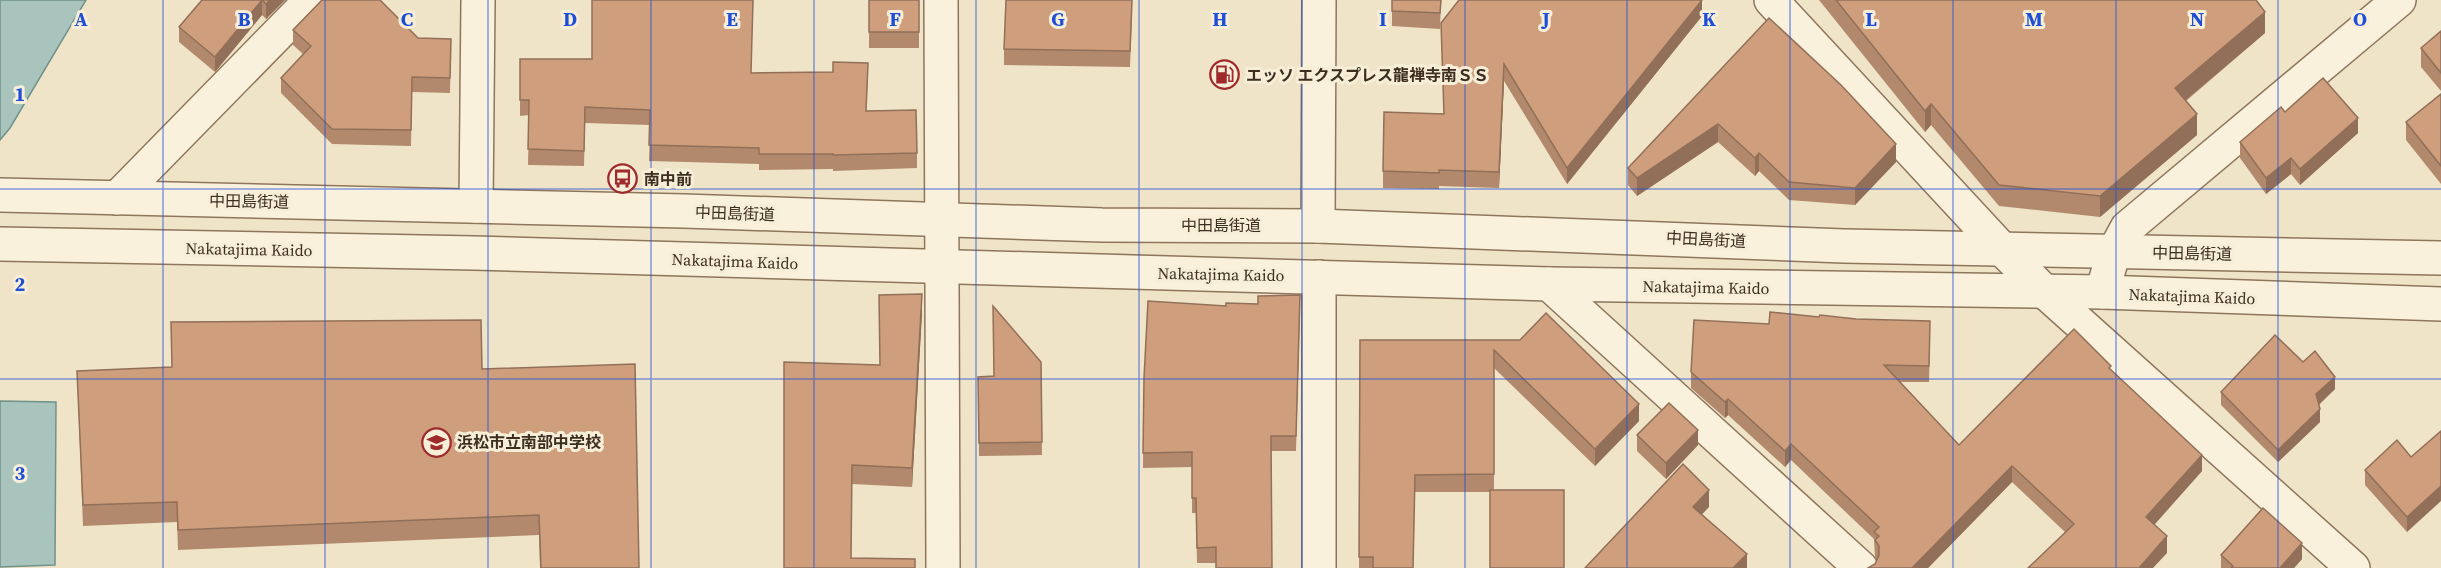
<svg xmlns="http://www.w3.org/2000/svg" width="2441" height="568" font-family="'Source Serif 4','Noto Sans JP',serif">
  <rect width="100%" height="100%" fill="#f0e4c8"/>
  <g fill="#a9c4bc" stroke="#6f938a" stroke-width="1.5">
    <polygon points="0,0 86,0 10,128 0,140"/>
    <polygon points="0,401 56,402 55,565 0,567"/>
  </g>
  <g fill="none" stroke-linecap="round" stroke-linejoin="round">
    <defs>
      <g id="minor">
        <polyline points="941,0 943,568"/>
        <polyline points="1771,0 2001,248 2044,291 2353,568"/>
        <polyline points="117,198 311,0"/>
        <polyline points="476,206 478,0"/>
        <polyline points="1318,226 1319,0"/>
        <polyline points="1319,277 1319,568"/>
        <polyline points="1549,284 1861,568"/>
        <polyline points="2102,292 2114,252 2127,228 2399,0"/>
      </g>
      <g id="tertiary">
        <polyline points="0,195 684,211 1102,225 1318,226 1844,246 2441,258"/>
        <polyline points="0,244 474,253 1549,284 2102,292 2441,304"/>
      </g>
    </defs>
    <use href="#minor" stroke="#8d765c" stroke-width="36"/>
    <use href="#tertiary" stroke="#8d765c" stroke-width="36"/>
    <use href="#minor" stroke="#faf1dc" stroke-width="33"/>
    <use href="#tertiary" stroke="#faf1dc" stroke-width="33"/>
  </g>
  <g fill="#b2896c">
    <polygon points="202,0 285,0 266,19 262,15 215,72 179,42 179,27"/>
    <rect x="869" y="0" width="50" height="48"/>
    <polygon points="1441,0 1440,29 1392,26 1392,11"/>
    <polygon points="1819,0 2256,0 2265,33 2186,101 2197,135 2100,217 1999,206 1931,125 1925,132"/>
    <polygon points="1132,15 1130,67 1004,65 1004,49"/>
    <polygon points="1702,16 1567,184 1504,81 1499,188 1439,186 1439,189 1383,188 1383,171 1444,114 1441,23"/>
    <polygon points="1769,18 1896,162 1855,205 1789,200 1759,171 1755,176 1718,142 1637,196 1628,185 1628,168"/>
    <polygon points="293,30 418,38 451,39 450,93 412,92 411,146 332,144 281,93 281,78 303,54 293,45"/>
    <polygon points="2441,31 2441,91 2421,67 2421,48"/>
    <polygon points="520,59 592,59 752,73 868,79 866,111 917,153 917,168 833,171 833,169 759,170 759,164 649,161 650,125 585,123 584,166 528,165 529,115 520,116"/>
    <polygon points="2441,94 2441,184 2406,140 2406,122"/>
    <polygon points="2285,112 2358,133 2300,185 2291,174 2266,194 2240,158 2240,142"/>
    <polygon points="1226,306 1300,311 1296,451 1271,451 1216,563 1197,563 1196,513 1192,513 1192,467 1143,468 1144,378"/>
    <polygon points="922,313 912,487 852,484 851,558 784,568 880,365"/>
    <polygon points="171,322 482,369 639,568 540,568 539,535 178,550 177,522 83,526 77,371 172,367"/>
    <polygon points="1769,324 1930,337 1929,382 1900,382 1959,445 2111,370 2202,471 2154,525 2167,553 2065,532 2012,482 1928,568 1868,568 1875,564 1877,560 1875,557 1874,539 1791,460 1785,467 1728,415 1725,418 1691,388 1691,372"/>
    <polygon points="1360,340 1520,340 1639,421 1595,466 1494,368 1494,490 1490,492 1415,492 1413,568 1359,568"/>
    <polygon points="1041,362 1042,455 979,456 978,377 993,376"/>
    <polygon points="2303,362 2335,389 2319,405 2320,422 2278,462 2221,405 2221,392"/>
    <polygon points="1637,435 1698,445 1666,479 1637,451"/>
    <polygon points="2411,457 2407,532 2365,485 2365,470"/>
    <polygon points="2221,555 2302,559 2294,568 2221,568"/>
  </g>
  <g fill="#916f58">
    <polygon points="262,0 262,15 215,72 215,57"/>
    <polygon points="270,0 285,0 266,19 266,4"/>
    <polygon points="1702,0 1702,16 1567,184 1567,168"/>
    <polygon points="2265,12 2265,33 2175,109 2175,88"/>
    <polygon points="1504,64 1504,81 1499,188 1499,172"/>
    <polygon points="1931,104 1931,125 1925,132 1925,111"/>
    <polygon points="2197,114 2197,135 2100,217 2100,196"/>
    <polygon points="2358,118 2358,133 2300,185 2300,169"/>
    <polygon points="1718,124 1718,142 1637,196 1637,178"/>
    <polygon points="1896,144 1896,162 1855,205 1855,188"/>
    <polygon points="1759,153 1759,171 1755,176 1755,158"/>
    <polygon points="2291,158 2291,174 2266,194 2266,178"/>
    <polygon points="922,294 922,313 912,487 912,468"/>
    <polygon points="2335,377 2335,389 2316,407 2316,394"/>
    <polygon points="1728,399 1728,415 1725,418 1725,402"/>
    <polygon points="1639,404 1639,421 1595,466 1595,449"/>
    <polygon points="2320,409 2320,422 2278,462 2278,450"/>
    <polygon points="1698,430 1698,445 1666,479 1666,463"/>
    <polygon points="1791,444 1791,460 1785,467 1785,451"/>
    <polygon points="2202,455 2202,471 2146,534 2146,517"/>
    <polygon points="2012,466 2012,482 1928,568 1912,568"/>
    <polygon points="2441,486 2441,501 2407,532 2407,517"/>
    <polygon points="1709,490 1709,507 1693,524 1693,507"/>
    <polygon points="2167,536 2167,553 2153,568 2139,568"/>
    <polygon points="2302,543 2302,559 2294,568 2280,568"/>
    <polygon points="1747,554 1747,568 1733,568"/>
  </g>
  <g fill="#cf9f7d" stroke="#916f58" stroke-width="1.5">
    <polygon points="202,0 270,0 266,4 262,0 215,57 179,27"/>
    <polygon points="322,0 380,0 418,38 451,39 450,78 412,77 411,130 332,129 281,78 311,46 293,30"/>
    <polygon points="592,0 753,0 751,73 833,72 833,62 868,63 866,111 916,110 917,153 833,155 833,154 759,154 759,148 649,145 650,110 585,107 584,151 528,149 529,100 520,100 520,59 592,59"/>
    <rect x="869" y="0" width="50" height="32"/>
    <polygon points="1006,0 1132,0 1130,51 1004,49"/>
    <polygon points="1392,0 1441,0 1440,13 1392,11"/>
    <polygon points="1459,0 1702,0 1567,168 1504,64 1499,172 1439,170 1439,173 1383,171 1384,112 1444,114 1441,23"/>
    <polygon points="1836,0 2256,0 2265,12 2175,88 2197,114 2100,196 1999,185 1931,104 1925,111"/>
    <polygon points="1769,18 1841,85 1896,144 1855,188 1789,182 1759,153 1755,158 1718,124 1637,178 1628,168"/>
    <polygon points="2441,31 2441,73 2421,48"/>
    <polygon points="2323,78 2358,118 2300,169 2291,158 2266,178 2240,142 2281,107 2285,112"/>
    <polygon points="2441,94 2441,166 2406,122"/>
    <polygon points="922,294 912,468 852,465 851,558 915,559 915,568 784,568 784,362 880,365 879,295"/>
    <polygon points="1300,295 1296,436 1271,436 1272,568 1216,568 1216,547 1197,548 1196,498 1192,498 1192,452 1143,453 1144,378 1148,301 1226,306 1226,303 1258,304 1258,296"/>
    <polygon points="993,306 1041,362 1042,442 979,443 978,377 994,376"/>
    <polygon points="1770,312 1819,317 1820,315 1856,319 1930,321 1929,366 1884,365 1959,445 2074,329 2111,366 2109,368 2202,455 2146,517 2167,536 2139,568 2028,568 2074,524 2012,466 1912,568 1868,568 1875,564 1879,555 1879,546 1875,540 1879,536 1874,532 1879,527 1791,444 1785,451 1728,399 1725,402 1691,372 1694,320 1769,324"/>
    <polygon points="1546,313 1639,404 1595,449 1494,350 1494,474 1415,475 1413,568 1373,568 1373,557 1359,557 1360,340 1520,340"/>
    <polygon points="481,320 482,369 635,364 639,568 541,568 539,515 178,530 177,502 83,505 77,371 172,367 171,322"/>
    <polygon points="2275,335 2303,362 2315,351 2335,377 2316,394 2320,409 2278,450 2221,392"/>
    <polygon points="1669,403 1698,430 1666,463 1637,435"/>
    <polygon points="2441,431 2441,486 2407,517 2365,470 2397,440 2411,457"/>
    <polygon points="1683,464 1709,490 1693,507 1747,554 1733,568 1585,568"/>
    <rect x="1490" y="490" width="74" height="78"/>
    <polygon points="2263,508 2302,543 2280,568 2231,568 2233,566 2221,555"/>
  </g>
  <path fill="none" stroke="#1d4ed8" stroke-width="1.5" stroke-opacity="0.55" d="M163,0v568M325,0v568M488,0v568M651,0v568M814,0v568M976,0v568M1139,0v568M1302,0v568M1465,0v568M1627,0v568M1790,0v568M1953,0v568M2116,0v568M2278,0v568M0,189h2441M0,379h2441"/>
  <defs>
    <symbol id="fuel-ring" viewBox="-11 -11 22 22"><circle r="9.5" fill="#f7eed8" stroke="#9e2a2b" stroke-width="1.5"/><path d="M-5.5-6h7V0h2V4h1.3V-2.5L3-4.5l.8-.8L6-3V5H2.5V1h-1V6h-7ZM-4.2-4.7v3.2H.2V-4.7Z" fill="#9e2a2b"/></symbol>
    <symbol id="bus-ring" viewBox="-11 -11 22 22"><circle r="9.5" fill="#f7eed8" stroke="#9e2a2b" stroke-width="1.5"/><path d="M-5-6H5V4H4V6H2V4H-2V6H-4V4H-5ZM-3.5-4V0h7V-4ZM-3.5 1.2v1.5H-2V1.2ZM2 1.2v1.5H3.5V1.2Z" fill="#9e2a2b"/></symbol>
    <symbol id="school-ring" viewBox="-11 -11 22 22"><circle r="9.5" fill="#f7eed8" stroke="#9e2a2b" stroke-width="1.5"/><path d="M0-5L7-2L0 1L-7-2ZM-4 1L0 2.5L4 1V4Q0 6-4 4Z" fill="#9e2a2b"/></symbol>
  </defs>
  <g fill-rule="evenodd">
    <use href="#fuel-ring" x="1208" y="58" width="33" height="33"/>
    <use href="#bus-ring" x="606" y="162" width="33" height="33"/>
    <use href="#school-ring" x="420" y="426" width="33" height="33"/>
  </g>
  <g text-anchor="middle" stroke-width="6" stroke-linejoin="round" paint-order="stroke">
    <g font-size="16" font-weight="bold" fill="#3d2e20" stroke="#f7eed8" text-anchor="start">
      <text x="1246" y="81">エッソ エクスプレス龍禅寺南ＳＳ</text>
      <text x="644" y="185">南中前</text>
      <text x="457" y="448">浜松市立南部中学校</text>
    </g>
    <g font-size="16" fill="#3d2e20" stroke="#f7eed8">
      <text transform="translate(249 201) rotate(1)" y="6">中田島街道</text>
      <text transform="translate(735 213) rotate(2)" y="6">中田島街道</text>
      <text x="1221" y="231">中田島街道</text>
      <text transform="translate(1706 239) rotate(3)" y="6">中田島街道</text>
      <text transform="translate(249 249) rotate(1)" y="6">Nakatajima Kaido</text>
      <text transform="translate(2192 253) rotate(1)" y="6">中田島街道</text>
      <text transform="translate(735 261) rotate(2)" y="6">Nakatajima Kaido</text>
      <text transform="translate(1221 274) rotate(1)" y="6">Nakatajima Kaido</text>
      <text transform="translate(1706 287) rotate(1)" y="6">Nakatajima Kaido</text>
      <text transform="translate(2192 296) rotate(2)" y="6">Nakatajima Kaido</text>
    </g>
  </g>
  <g font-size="20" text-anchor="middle" font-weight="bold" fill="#1d4ed8" stroke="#f7eed8" stroke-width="6" stroke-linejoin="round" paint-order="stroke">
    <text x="81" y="26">A</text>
    <text x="244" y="26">B</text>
    <text x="407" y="26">C</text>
    <text x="570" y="26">D</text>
    <text x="732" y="26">E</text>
    <text x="895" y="26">F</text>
    <text x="1058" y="26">G</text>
    <text x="1220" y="26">H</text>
    <text x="1383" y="26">I</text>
    <text x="1546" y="26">J</text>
    <text x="1709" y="26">K</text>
    <text x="1871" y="26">L</text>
    <text x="2034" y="26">M</text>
    <text x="2197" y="26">N</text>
    <text x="2360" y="26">O</text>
    <text x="20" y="101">1</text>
    <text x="20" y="291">2</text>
    <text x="20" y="480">3</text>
  </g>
</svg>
